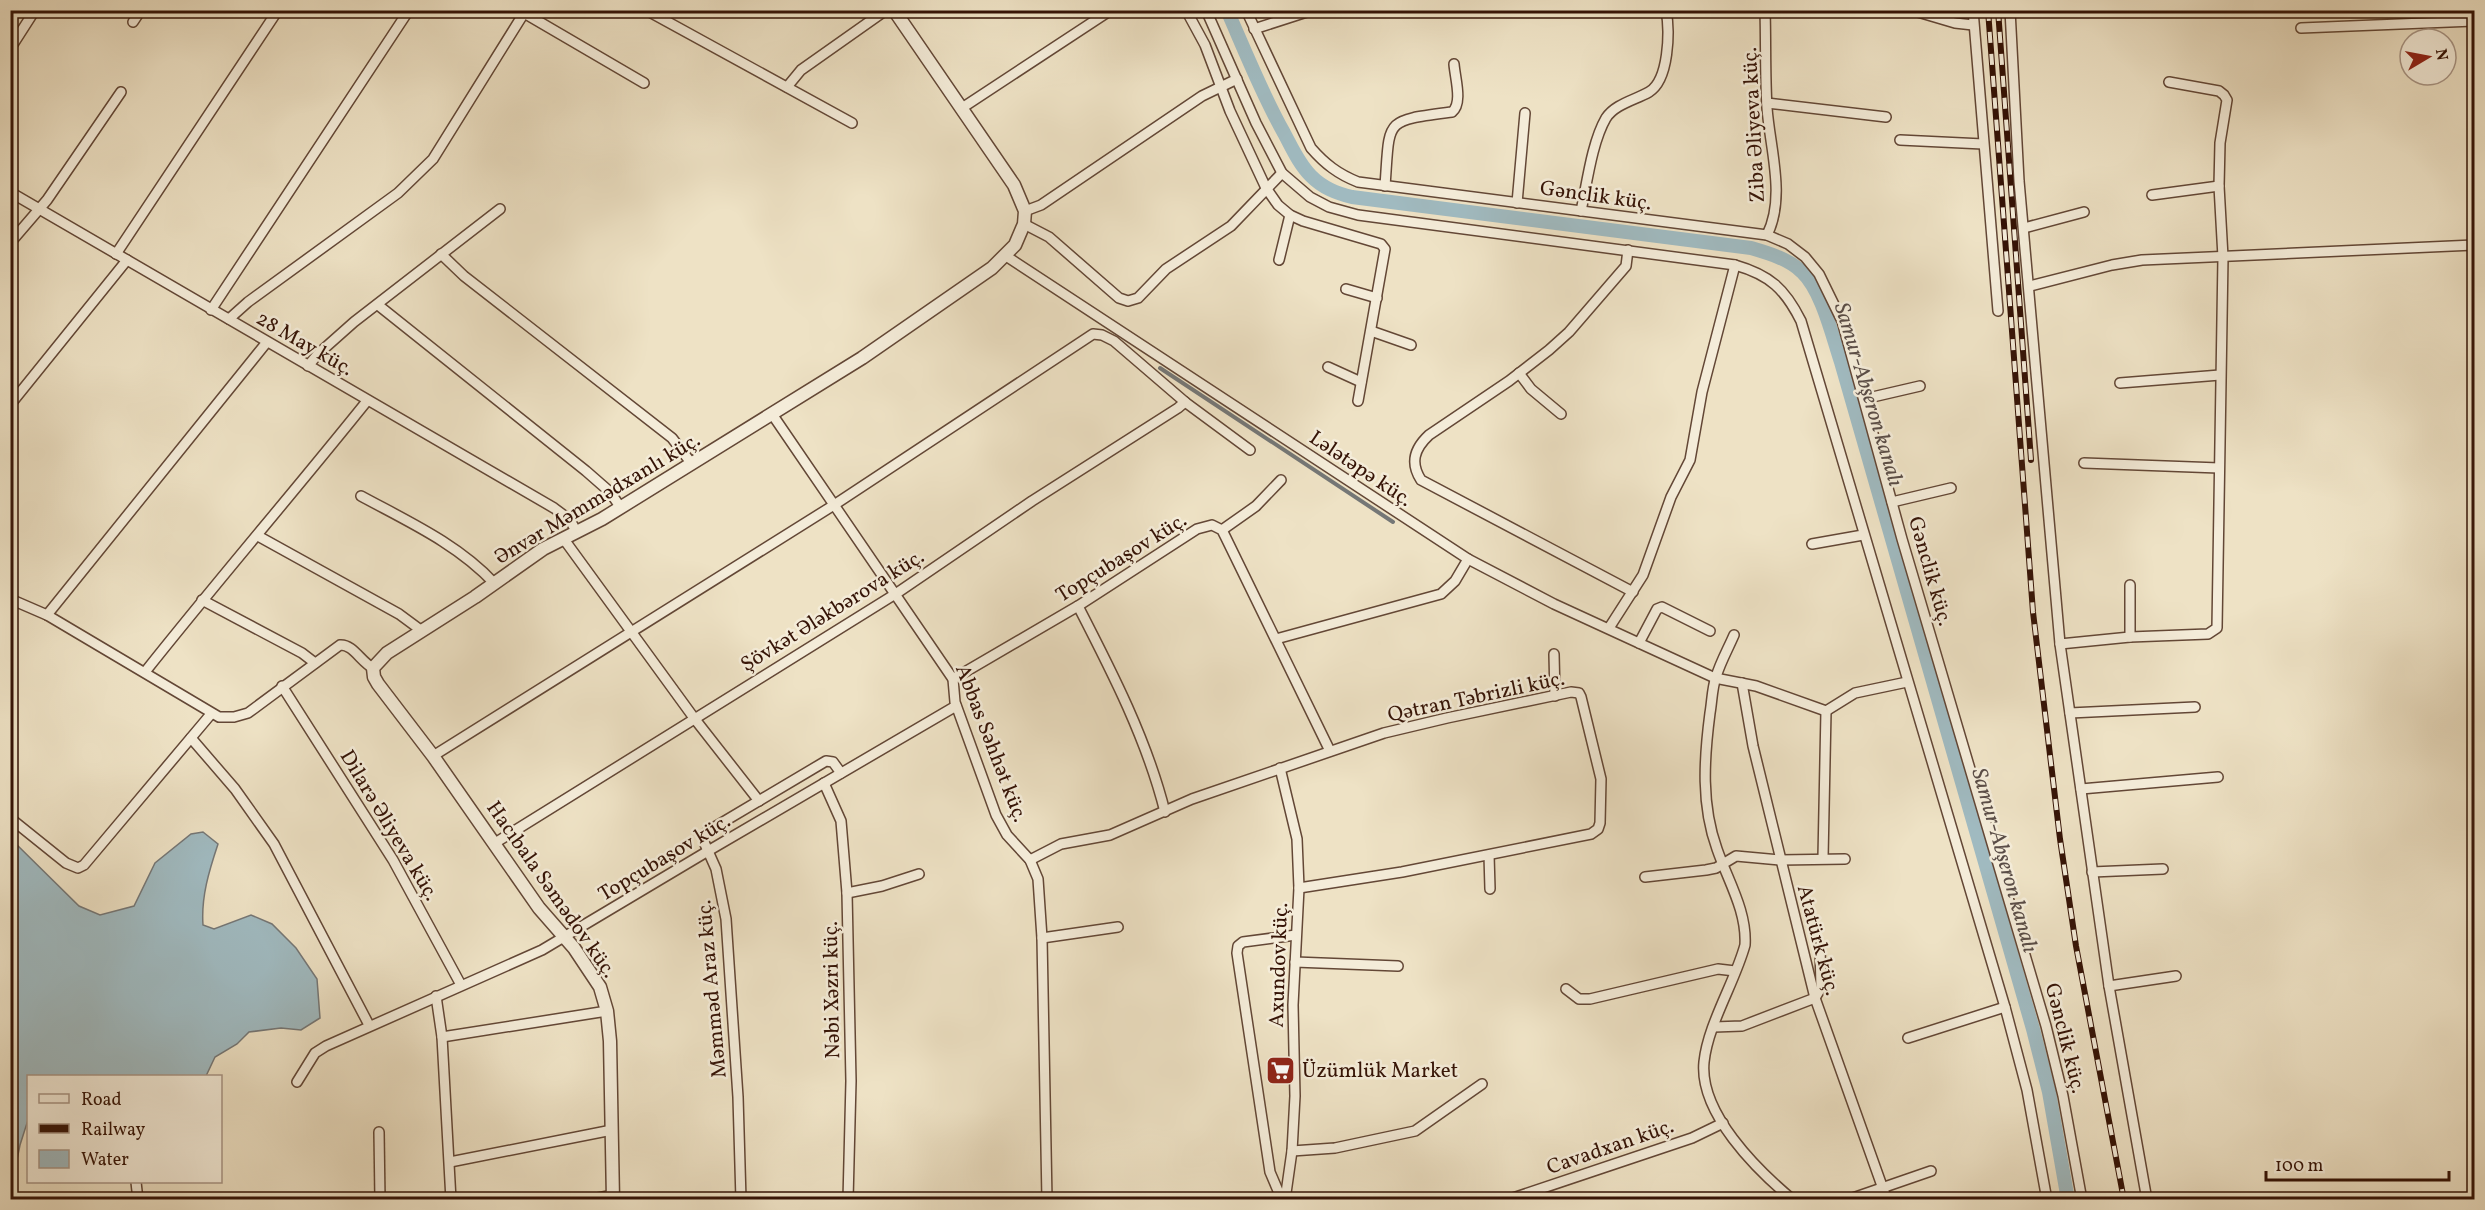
<svg xmlns="http://www.w3.org/2000/svg" width="2485" height="1210" font-family="Vollkorn,serif">
  <rect width="100%" height="100%" fill="#eee2c5"/>
  <filter id="stains"><feTurbulence type="fractalNoise" baseFrequency=".00333" numOctaves="4"/><feColorMatrix values="0 0 0 0 .2 0 0 0 0 .09 0 0 0 0 .02 0 0 0 .5 -.17"/></filter>
  <radialGradient id="worn" r=".72"><stop offset=".6" stop-color="#630" stop-opacity="0"/><stop offset="1" stop-color="#630" stop-opacity=".3"/></radialGradient>
  <path fill="#a0bac0" stroke="#757776" stroke-width="1.5" d="M203,832l15,12c-9,27 -17,53 -15,81l11,4 37,-14 21,9 24,24 21,31 3,39 -19,12 -20,-2 -32,4 -12,12 -22,13 -9,19h-178v44l-8,25 -7,34h-2v-340l68,67 21,9 34,-9 21,-43 36,-29z"/>
  <g fill="none" stroke-linecap="round" stroke-linejoin="round">
    <polyline stroke="#757776" stroke-width="4" points="1160,368 1393,522"/>
    <path stroke="#a0bac0" stroke-width="14" d="M1227,10c18,41 35,84 57,123 8,15 15,31 27,43 12,12 25,17 41,21l399,51c17,5 38,11 51,24 20,19 30,63 39,90l192,667 16,63 19,108"/>
    <defs>
      <g id="minor">
        <polyline points="519,10 644,83"/>
        <polyline points="646,10 852,123"/>
        <polyline points="1186,10 1205,45 1230,111 1266,188 1278,205 1290,215 1303,221 1381,244 1385,249 1358,401"/>
        <path d="M1206,10l50,113 26,50 28,24 19,10 29,8 377,50c35,10 50,24 66,56l204,686 22,83 20,110"/>
        <path d="M1246,10l65,138c14,16 27,26 47,34l409,53 21,9 17,13 14,17 23,47 60,218 144,487 17,70 19,104"/>
        <path d="M1765,10c1,33 0,66 2,98 3,41 19,89 0,127"/>
        <polyline points="1911,10 1955,23 1973,25"/>
        <polyline points="1973,10 1998,311"/>
        <polyline points="2010,10 2019,181 2060,644 2109,986 2147,1200"/>
        <polyline points="133,22 141,10"/>
        <polyline points="2301,28 2474,21"/>
        <polyline points="1254,29 1313,10"/>
        <polyline points="10,49 35,10"/>
        <polyline points="787,87 801,70 886,10"/>
        <polyline points="1767,103 1886,117"/>
        <polyline points="962,108 1111,10"/>
        <polyline points="1900,140 1983,144"/>
        <path d="M1385,186c5,-68 -2,-65 67,-74 11,-9 3,-34 2,-48"/>
        <polyline points="10,192 554,508 570,520 576,531"/>
        <polyline points="2152,195 2219,186"/>
        <polyline points="1517,203 1525,113"/>
        <polyline points="1025,211 1041,205 1202,96 1237,79"/>
        <path d="M1581,211c6,-28 11,-69 25,-93 9,-14 29,-18 43,-26 20,-12 21,-60 17,-82"/>
        <polyline points="1024,224 1049,237 1119,298 1128,301 1138,298 1166,269 1231,226 1282,173"/>
        <polyline points="2024,228 2084,212"/>
        <polyline points="10,243 47,200 121,92"/>
        <path d="M1628,250l-2,16 -57,66 -20,18 -40,31 -80,54c-15,14 -19,28 -8,45l212,112"/>
        <polyline points="116,254 278,10"/>
        <polyline points="441,254 464,276 672,438 692,464"/>
        <polyline points="1006,256 1468,559 1554,604 1715,678 1756,686 1826,711 1855,693 1907,682"/>
        <polyline points="1279,260 1290,215"/>
        <polyline points="2030,286 2112,265 2142,260 2474,245"/>
        <polyline points="1346,289 1377,298"/>
        <polyline points="378,305 586,471 610,492 621,508"/>
        <polyline points="211,310 409,10"/>
        <polyline points="229,319 248,302 398,193 433,159 524,13"/>
        <polyline points="1371,331 1411,345"/>
        <polyline points="308,366 318,354 354,322 500,209"/>
        <polyline points="1328,367 1361,382"/>
        <polyline points="1519,373 1531,389 1561,414"/>
        <polyline points="2120,383 2220,375"/>
        <polyline points="1864,399 1920,386"/>
        <polyline points="10,405 127,260"/>
        <polyline points="772,414 953,679 955,702 996,815 1007,835 1030,860 1038,879 1042,938 1047,1200"/>
        <polyline points="2084,463 2219,468"/>
        <path d="M361,496c46,25 97,48 133,87"/>
        <polyline points="1892,502 1951,488"/>
        <polyline points="1222,530 1256,506 1281,480"/>
        <polyline points="258,536 399,614 422,631"/>
        <polyline points="563,538 694,718 759,801"/>
        <polyline points="1812,544 1863,535"/>
        <path d="M10,599l37,16 172,102h15l14,-4 92,-68c13,-1 21,17 33,23"/>
        <polyline points="202,600 302,653 315,663"/>
        <path d="M1078,606c34,66 69,134 87,206"/>
        <polyline points="47,615 267,342"/>
        <polyline points="1609,628 1643,575 1671,497 1690,460 1702,392 1735,265"/>
        <path d="M1734,635c-6,14 -14,28 -18,42 -4,11 -4,25 -6,36 -6,46 -9,92 7,136 11,32 30,62 28,96 -10,37 -37,79 -41,117 -5,51 53,108 89,138"/>
        <polyline points="2130,637 2130,585"/>
        <polyline points="1276,639 1441,594 1455,581 1468,559"/>
        <polyline points="1639,643 1657,609 1662,607 1710,631"/>
        <polyline points="2060,644 2130,637 2208,634 2217,628 2223,257 2219,186 2220,143 2227,100 2224,95 2219,91 2169,82"/>
        <polyline points="1554,654 1555,696"/>
        <path d="M145,672c73,-92 149,-180 222,-271"/>
        <polyline points="953,679 1078,606 1197,529 1212,525 1222,530 1226,538 1330,751"/>
        <polyline points="1742,683 1753,746 1815,998 1887,1200"/>
        <polyline points="282,686 393,860 461,985"/>
        <polyline points="2070,713 2195,707"/>
        <polyline points="191,738 235,789 274,844 369,1025"/>
        <polyline points="433,756 834,505 1093,334 1102,335 1114,341 1185,402 1250,450"/>
        <polyline points="1280,768 1297,839 1299,888 1293,1005 1295,1096 1292,1151 1285,1200"/>
        <polyline points="824,783 841,821 847,893 851,1081 848,1200"/>
        <polyline points="2081,789 2218,777"/>
        <polyline points="10,818 66,863 78,868 84,865 211,714"/>
        <polyline points="495,843 897,593 1032,501 1178,408 1185,402"/>
        <polyline points="1489,855 1490,889"/>
        <polyline points="1823,858 1826,711"/>
        <polyline points="1030,860 1061,844 1110,835 1192,799 1384,733 1447,718 1571,692 1579,693 1581,697 1601,779 1600,823 1598,829 1591,834 1402,872 1299,888"/>
        <polyline points="2092,872 2163,869"/>
        <polyline points="1645,877 1706,870 1716,868 1736,856 1780,860 1845,859"/>
        <polyline points="847,893 882,886 919,874"/>
        <polyline points="1042,938 1118,927"/>
        <polyline points="1295,962 1398,966"/>
        <polyline points="2109,986 2176,976"/>
        <polyline points="1566,989 1579,999 1590,999 1718,969 1735,971"/>
        <polyline points="436,996 442,1037 451,1200"/>
        <polyline points="1714,1027 1742,1026 1815,998 1821,988 1820,946"/>
        <polyline points="442,1037 607,1011"/>
        <polyline points="1908,1038 2005,1007"/>
        <polyline points="297,1082 315,1053 326,1046 542,950 708,851 956,706"/>
        <polyline points="379,1132 380,1200"/>
        <polyline points="1292,1151 1335,1148 1415,1131 1482,1084"/>
        <polyline points="450,1162 612,1130"/>
        <polyline points="136,1182 138,1200"/>
        <polyline points="588,1200 613,1195"/>
        <polyline points="741,1200 738,1097 726,919 716,869 704,842 704,835 708,831 826,761 833,762 841,773"/>
        <polyline points="1282,1200 1270,1172 1237,953 1238,946 1243,942 1296,935"/>
        <polyline points="1507,1200 1692,1138 1723,1123"/>
        <polyline points="1847,1200 1931,1171"/>
      </g>
      <polyline id="tertiary" points="613,1200 610,1041 607,1011 600,987 574,948 539,908 433,756 378,684 374,677 373,668 387,653 475,597 543,549 602,519 862,358 992,268 1015,245 1024,224 1025,211 1014,185 894,10"/>
    </defs>
    <use href="#minor" stroke="#634736" stroke-width="12"/>
    <use href="#tertiary" stroke="#634736" stroke-width="15"/>
    <use href="#minor" stroke="#f4ecd9" stroke-width="9"/>
    <use href="#tertiary" stroke="#f4ecd9" stroke-width="12"/>
    <defs>
      <g id="rail">
        <polyline points="1988,10 2033,612 2060,839 2076,946 2124,1200"/>
        <polyline points="1998,10 2031,460"/>
      </g>
    </defs>
    <use href="#rail" stroke="#351306" stroke-width="6"/>
    <use href="#rail" stroke="#f4ecd9" stroke-width="4" stroke-dasharray="11" stroke-linecap="butt"/>
  </g>
  <defs>
    <symbol id="supermarket-square" viewBox="-11 -11 22 22"><rect x="-9" y="-9" width="18" height="18" rx="4" fill="#8f2418" stroke="#f4ecd9"/><path d="M-6-5.5h2.5l.6 2H6L4.5 2H-2.5L-4.4-4H-6ZM-1.5 3.2a1.3 1.3 0 1 0 .1 0ZM3 3.2a1.3 1.3 0 1 0 .1 0Z" fill="#fff"/></symbol>
  </defs>
  <g fill-rule="evenodd">
    <use href="#supermarket-square" x="1264" y="1054" width="33" height="33"/>
  </g>
  <g text-anchor="middle" stroke-width="5" stroke-linejoin="round" paint-order="stroke">
    <g font-size="21" fill="#351306" stroke="#f4ecd9">
      <text transform="translate(1753 125) rotate(-93)" y="7">Ziba Əliyeva küç.</text>
      <text transform="translate(1596 195) rotate(8)" y="7">Gənclik küç.</text>
      <text transform="translate(305 343) rotate(30)" y="7">28 May küç.</text>
      <text transform="translate(1361 468) rotate(34)" y="7">Lələtəpə küç.</text>
      <text transform="translate(597 498) rotate(-31)" y="7">Ənvər Məmmədxanlı küç.</text>
      <text transform="translate(1121 557) rotate(-32)" y="7">Topçubaşov küç.</text>
      <text transform="translate(1931 571) rotate(74)" y="7">Gənclik küç.</text>
      <text transform="translate(832 610) rotate(-32)" y="7">Şövkət Ələkbərova küç.</text>
      <text transform="translate(1476 696) rotate(-12)" y="7">Qətran Təbrizli küç.</text>
      <text transform="translate(992 743) rotate(69)" y="7">Abbas Səhhət küç.</text>
      <text transform="translate(390 825) rotate(59)" y="7">Dilarə Əliyeva küç.</text>
      <text transform="translate(664 857) rotate(-31)" y="7">Topçubaşov küç.</text>
      <text transform="translate(552 889) rotate(55)" y="7">Hacıbala Səmədov küç.</text>
      <text transform="translate(1819 940) rotate(75)" y="7">Atatürk küç.</text>
      <text transform="translate(1278 965) rotate(-88)" y="7">Axundov küç.</text>
      <text transform="translate(711 989) rotate(-95)" y="7">Məmməd Araz küç.</text>
      <text transform="translate(831 990) rotate(-91)" y="7">Nəbi Xəzri küç.</text>
      <text transform="translate(2066 1038) rotate(76)" y="7">Gənclik küç.</text>
      <text transform="translate(1610 1146) rotate(-19)" y="7">Cavadxan küç.</text>
    </g>
    <g font-size="21" fill="#351306" stroke="#f4ecd9" text-anchor="start">
      <text x="1302" y="1077">Üzümlük Market</text>
    </g>
    <g font-size="22" font-style="italic" fill="#5a4d47" stroke="#f4ecd9">
      <text transform="translate(1870 394) rotate(73)" y="8">Samur-Abşeron kanalı</text>
      <text transform="translate(2006 860) rotate(74)" y="8">Samur-Abşeron kanalı</text>
    </g>
  </g>
  <rect width="2485" height="1210" fill="none" stroke="#eee2c5" stroke-width="36"/>
  <rect x="12" y="12" width="2461" height="1186" fill="none" stroke="#351306" stroke-width="3"/>
  <rect x="18" y="18" width="2449" height="1174" fill="none" stroke="#351306" stroke-width="1.5"/>
  <rect x="27" y="1075" width="195" height="108" fill="#f4ecd9" stroke="#a89585" stroke-width="1.5"/>
  <rect x="39" y="1094" width="30" height="9" fill="#f4ecd9" stroke="#a89585" stroke-width="1.5"/>
  <text x="81" y="1105" font-size="18" fill="#351306">Road</text>
  <rect x="39" y="1124" width="30" height="9" fill="#351306" stroke="#a89585" stroke-width="1.5"/>
  <text x="81" y="1135" font-size="18" fill="#351306">Railway</text>
  <rect x="39" y="1150" width="30" height="18" fill="#a0bac0" stroke="#a89585" stroke-width="1.5"/>
  <text x="81" y="1165" font-size="18" fill="#351306">Water</text>
  <g transform="translate(2428 57) rotate(80)"><circle r="28" fill="#f4ecd9" stroke="#a89585" stroke-width="1.5"/>
  <path d="M0-4.5L10 22L0 15L-10 22Z" fill="#8f2418"/>
  <text y="-9" font-size="16" font-weight="bold" text-anchor="middle" fill="#351306">N</text>
  </g>
  <path d="M2266 1171v9h183v-9" fill="none" stroke="#351306" stroke-width="3"/>
  <text x="2275" y="1171" font-size="18" fill="#351306" stroke="#f4ecd9" stroke-width="4.5" paint-order="stroke">100 m</text>
  <rect width="100%" height="100%" filter="url(#stains)"/>
  <rect width="100%" height="100%" fill="url(#worn)"/>
</svg>
